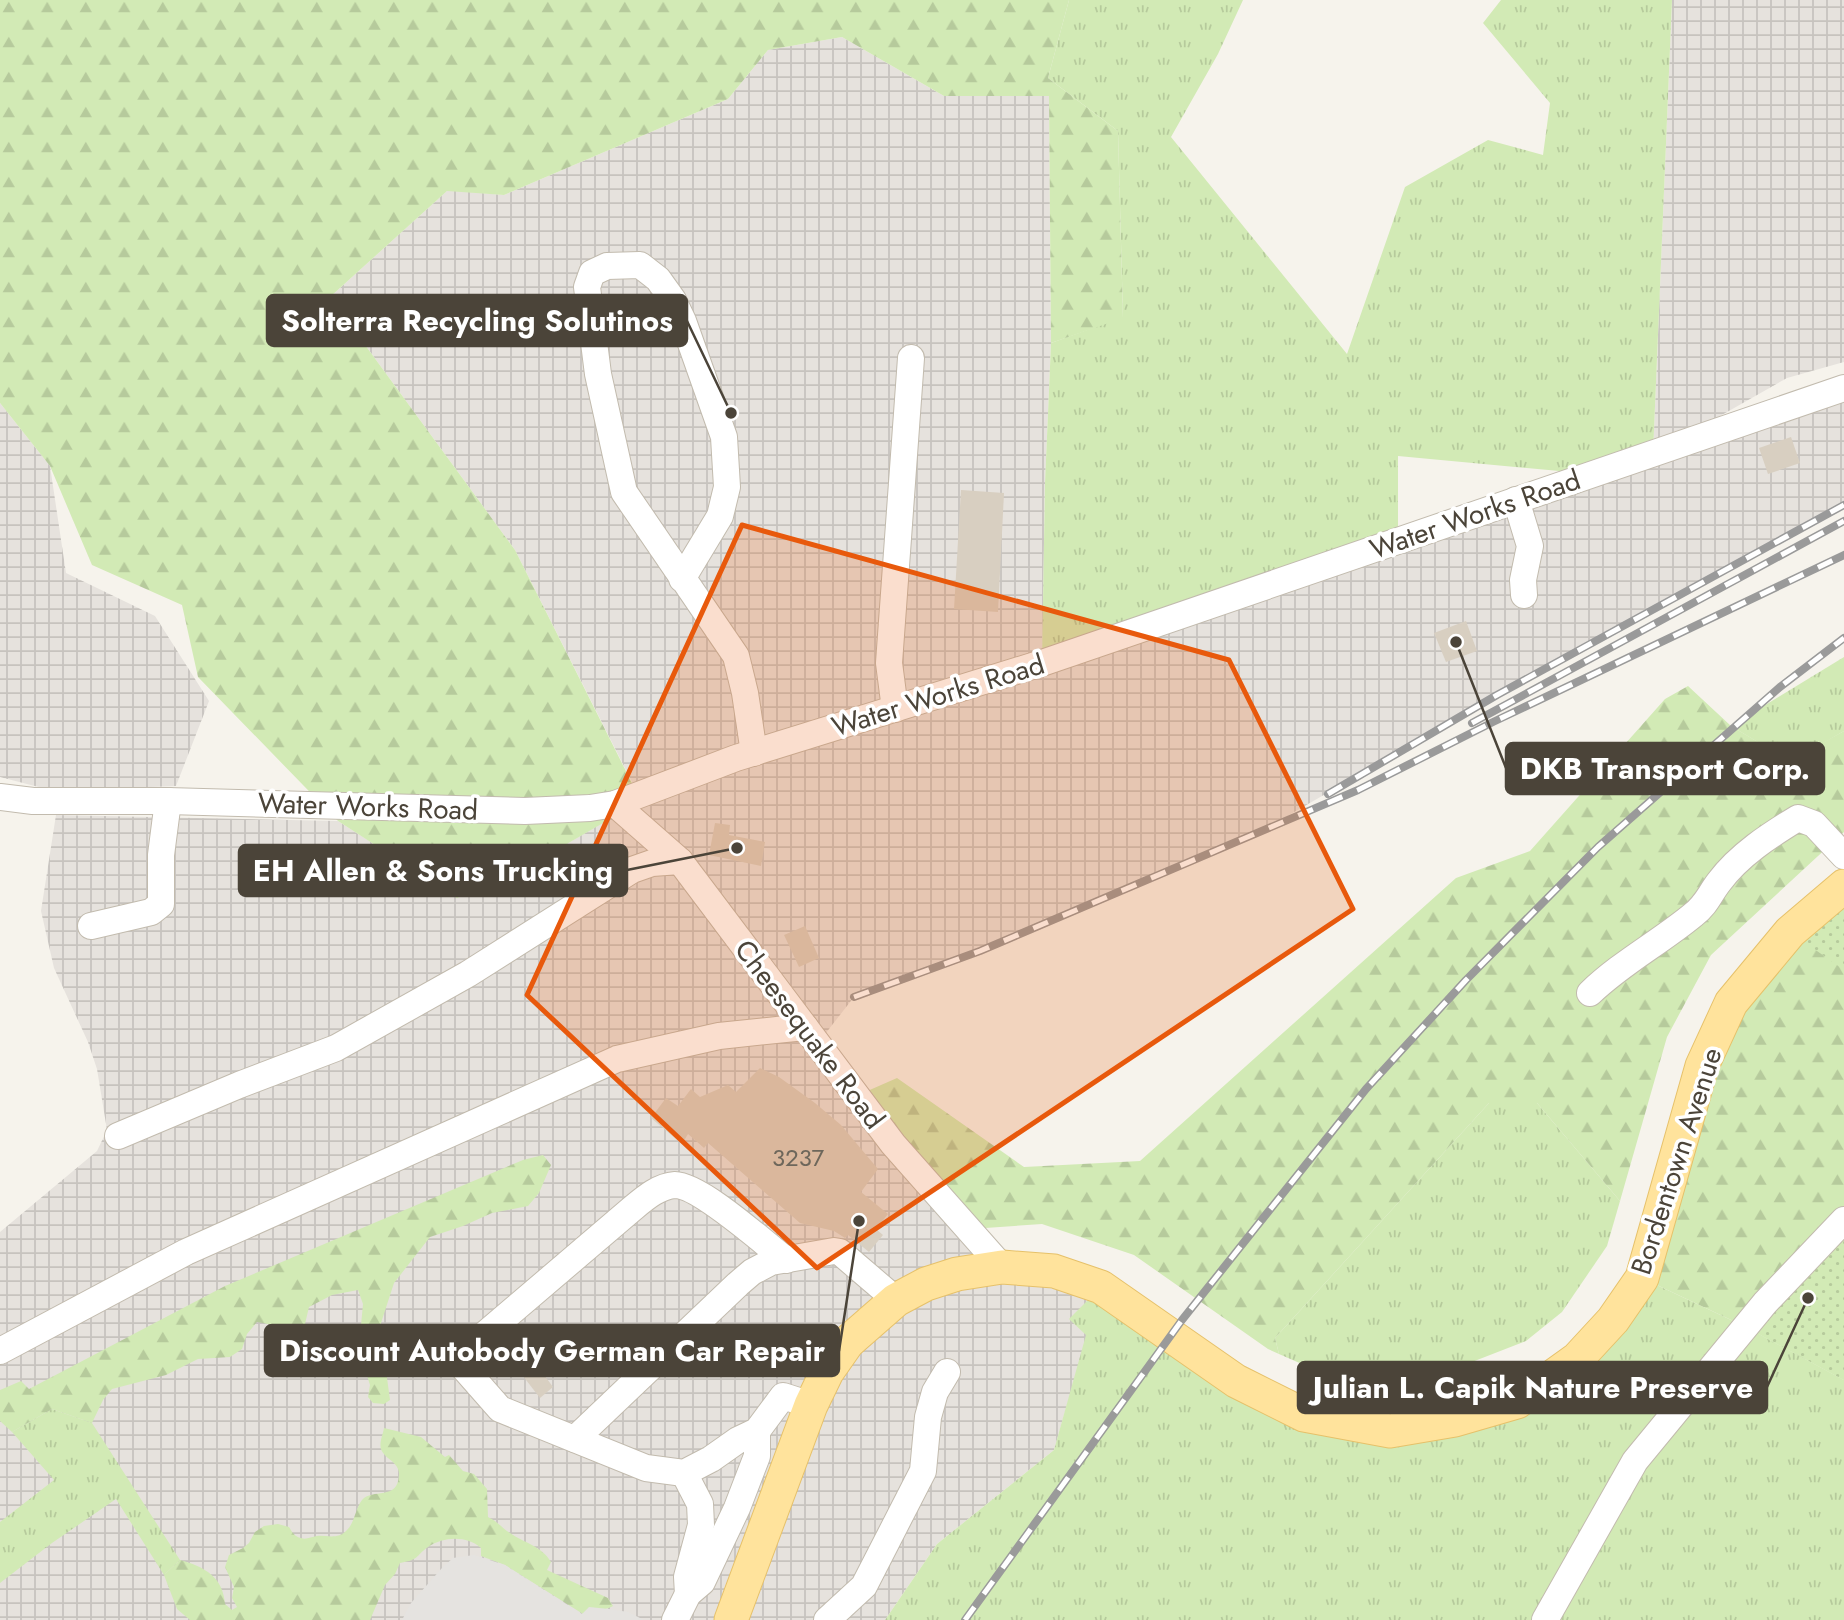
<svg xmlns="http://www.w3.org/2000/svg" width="1844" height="1620" font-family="Jost,sans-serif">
  <defs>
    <pattern id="industrial-grid" width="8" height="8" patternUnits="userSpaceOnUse" patternTransform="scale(1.75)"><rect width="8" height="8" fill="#e6e2dd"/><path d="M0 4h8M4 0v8" fill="none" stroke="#c7c3be"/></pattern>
    <pattern id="grass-tufts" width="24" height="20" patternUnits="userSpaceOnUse" patternTransform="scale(1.75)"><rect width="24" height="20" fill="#d2eab5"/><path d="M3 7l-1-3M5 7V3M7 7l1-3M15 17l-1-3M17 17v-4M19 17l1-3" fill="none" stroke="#b6ca9c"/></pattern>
    <pattern id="forest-firs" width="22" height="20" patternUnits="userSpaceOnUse" patternTransform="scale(1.75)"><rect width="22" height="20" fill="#d2eab5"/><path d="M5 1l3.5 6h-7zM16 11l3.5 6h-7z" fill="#b6ca9c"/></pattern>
    <pattern id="park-dots" width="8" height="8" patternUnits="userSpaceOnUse" patternTransform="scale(1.75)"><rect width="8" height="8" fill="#d2eab5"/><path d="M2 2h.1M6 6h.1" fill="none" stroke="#b6ca9c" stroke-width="1.8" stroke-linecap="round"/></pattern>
  </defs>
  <rect width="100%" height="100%" fill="#f6f3ec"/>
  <g fill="url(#industrial-grid)">
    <polygon points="1672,0 1844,0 1844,362 1787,378 1653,454"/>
    <polygon points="842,37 944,96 1049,96 1051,343 1045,483 1042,663 1844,391 1844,505 1497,695 1265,829 980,951 854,997 822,1038 1002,1267 1101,1287 1054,1450 937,1544 885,1620 0,1620 0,1232 97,1151 107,1130 97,1069 88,1042 54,968 41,911 56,815 338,821 457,897 553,852 641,800 515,550 330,297 448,190 504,195 728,99 768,50"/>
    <polygon points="0,403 50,466 66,573 155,616 209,701 176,786 54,791 0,777"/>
  </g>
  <g fill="url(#grass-tufts)">
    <polygon points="1069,0 1243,0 1218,54 1171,137 1347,354 1405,187 1488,140 1543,155 1550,103 1483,23 1501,0 1672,0 1653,454 1592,474 1398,456 1398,542 1042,663 1045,483 1051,343 1123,317 1118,131 1048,78"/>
    <polygon points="1844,657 1844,731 1791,762 1731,726"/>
    <polygon points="1489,1103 1537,1103 1620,1201 1607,1246 1562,1312 1526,1341 1418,1383 1329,1376 1279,1354 1275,1338"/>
    <polygon points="1642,1278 1746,1327 1844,1380 1844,1620 885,1620 937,1544 1054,1450 1086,1335 1069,1319 1101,1287 1236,1381 1390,1431 1517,1402"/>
    <polygon points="52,1409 92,1423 180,1560 164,1575 116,1499 52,1543 0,1583 0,1522 54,1480 12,1432"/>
  </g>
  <g fill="url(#forest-firs)">
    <polygon points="0,0 1069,0 1048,78 1118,131 1123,318 1051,343 1049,96 944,96 842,37 768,50 728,99 504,195 447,191 330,297 515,550 641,801 553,852 457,898 338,821 198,677 182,605 92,565 50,466 0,403"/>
    <polygon points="1688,686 1731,726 1790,761 1844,731 1844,832 1711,955 1667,1037 1620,1201 1537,1103 1489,1103 1275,1338 1279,1354 1268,1349 1134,1255 1042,1224 971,1229 856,1096 897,1078 1024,1167 1140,1161 1456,878 1530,851 1665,699"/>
    <polygon points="1844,886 1844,1380 1746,1327 1642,1278 1731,1003"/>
    <polygon points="543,1155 551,1165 539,1193 528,1206 492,1213 463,1226 430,1237 394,1283 380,1326 390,1400 384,1404 373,1403 368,1397 370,1385 364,1366 364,1346 361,1325 363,1304 358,1290 332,1295 309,1307 305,1324 284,1327 257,1322 247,1334 242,1349 230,1357 198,1359 166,1375 112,1389 103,1400 92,1423 52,1409 12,1432 0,1421 0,1390 21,1381 29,1389 225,1286 523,1160"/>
    <path d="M384,1428l37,9 24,20 4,-2 14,16 11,3 13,15 1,28c9,4 14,11 22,16 14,10 32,13 41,29l-4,8 61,28 5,8c-5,4 -22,5 -30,8l-78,-49 -24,-9v-8c-14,-12 -36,-12 -53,-1 -14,10 -7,12 -28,16l-5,11 -10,11 -15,35h-180l-13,-11 -13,-34 16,-15c25,7 43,17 45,44l7,6 5,-3 -5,-9 2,-11 -9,-20 4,-12 14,-7 6,-5 6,-11 9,-6 14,-2 11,3c3,5 6,10 12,11 5,2 10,-1 16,-2 10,-1 21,4 30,-6 8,-8 8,-21 15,-30 10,-12 36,1 37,-25 1,-13 -15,-16 -18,-26 -2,-6 2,-15 3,-21z"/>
  </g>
  <g fill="url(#park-dots)">
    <polygon points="1844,886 1844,970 1790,932"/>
    <polygon points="1844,1214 1844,1380 1746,1327"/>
  </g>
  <polygon fill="#e5e3e0" points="474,1555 505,1565 582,1614 589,1607 609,1609 628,1612 644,1620 402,1620 411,1603 442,1568 453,1558"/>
  <g fill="#d8cfc1">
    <polygon points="1791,437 1800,463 1768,474 1759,448"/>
    <polygon points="961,490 1004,493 998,612 954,609"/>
    <polygon points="1466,621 1477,651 1446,662 1434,633"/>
    <polygon points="715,823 730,825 729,835 765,842 761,866 709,855"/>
    <polygon points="805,926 819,958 799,967 784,935"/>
    <polygon points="760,1068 779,1077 815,1103 841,1125 878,1169 861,1192 888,1214 876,1229 883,1235 869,1252 848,1235 845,1238 834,1231 800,1223 708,1143 704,1148 688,1134 682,1144 651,1118 666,1098 678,1106 691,1089 700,1097 728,1085 736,1092"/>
    <polygon points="530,1356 553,1387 540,1398 516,1367"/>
  </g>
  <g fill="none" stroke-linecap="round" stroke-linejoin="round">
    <defs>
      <g id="minor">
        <polyline points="1516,500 1530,546 1523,580 1524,595"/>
        <polyline points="682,579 720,516 727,487 724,437 683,321 673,300 658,279 640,265 607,266 592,273 587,287 598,374 624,492 736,656 745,693 754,753"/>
        <polyline points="895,709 889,663 911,358"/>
        <polyline points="0,797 33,801 168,801 525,811 590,808 615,804 736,758 1042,663 1844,388"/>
        <polyline points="615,804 680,861 893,1144 1002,1267"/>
        <polyline points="91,926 151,912 161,904 161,855 168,801"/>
        <path d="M1590,993c31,-30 69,-50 103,-78 14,-11 16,-20 26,-33 20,-27 51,-47 79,-64l16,6 30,32"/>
        <polyline points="118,1136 239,1085 336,1048 468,974 632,870 652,863 680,861"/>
        <path d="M786,1260c-22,-17 -86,-75 -111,-75 -16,1 -30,13 -42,23l-177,151 44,50 146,59 38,5 27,-14 27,-19 19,-9 26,-35 28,9"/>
        <polyline points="0,1351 186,1252 617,1059 719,1036 805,1027"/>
        <polyline points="575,1439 738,1284 752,1272 771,1262 834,1251 840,1252 896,1300"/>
        <polyline points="684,1473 700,1504 701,1525 687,1577 688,1594"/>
        <polyline points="675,1620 688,1594 702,1582 737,1508 757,1456 757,1431"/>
        <polyline points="827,1620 864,1586 923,1471 928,1417 935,1392 947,1372"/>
        <polyline points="1545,1620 1635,1461 1765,1303 1844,1220"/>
      </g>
      <polyline id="major" points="731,1620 811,1405 827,1372 848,1342 896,1300 926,1284 957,1274 1002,1267 1054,1271 1101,1287 1236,1381 1304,1415 1390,1431 1455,1420 1517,1402 1577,1359 1613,1320 1642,1278 1702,1066 1731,1003 1790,932 1844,886"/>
    </defs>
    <use href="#minor" stroke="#c2bbae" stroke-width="28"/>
    <use href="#major" stroke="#e6c16a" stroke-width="35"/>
    <use href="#minor" stroke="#fff" stroke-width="26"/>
    <use href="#major" stroke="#ffe39c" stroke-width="33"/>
    <defs>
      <g id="rail">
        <polyline points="1472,723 1844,521"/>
        <polyline points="1328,794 1497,695 1844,505"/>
        <polyline points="854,997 980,951 1358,790 1493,722 1844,555"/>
        <polyline points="965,1620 1182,1320 1366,1089 1466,980 1598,847 1780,687 1844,638"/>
      </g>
    </defs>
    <use href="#rail" stroke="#9a9a9a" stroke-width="8"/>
    <use href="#rail" stroke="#fff" stroke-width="5" stroke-dasharray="16" stroke-linecap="butt"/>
  </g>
  <path fill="#e8590c" fill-opacity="0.2" stroke="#e8590c" stroke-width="5" stroke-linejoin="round" d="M742,525l487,135 124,249 -536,359 -290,-273z"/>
  <g text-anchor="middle" stroke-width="7" stroke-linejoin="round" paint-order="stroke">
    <g font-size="24" fill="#6e675b">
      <text x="798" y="1166">3237</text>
    </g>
    <g font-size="28" fill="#4b4439" stroke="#fff">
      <text transform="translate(1475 514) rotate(-19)" y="10">Water Works Road</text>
      <text transform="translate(938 695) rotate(-17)" y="10">Water Works Road</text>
      <text transform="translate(368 806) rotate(2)" y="10">Water Works Road</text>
      <text transform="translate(810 1034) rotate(53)" y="10">Cheesequake Road</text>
      <text transform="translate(1676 1161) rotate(-72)" y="10">Bordentown Avenue</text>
    </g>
  </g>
  <path fill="none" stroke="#4b4439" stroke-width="2.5" d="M731 413L687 321M1456 642L1506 768M737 848L627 870M859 1221L839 1351M1808 1298L1767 1387"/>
  <g fill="#4b4439" stroke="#fff" stroke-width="2.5">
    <circle cx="731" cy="413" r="7"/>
    <circle cx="1456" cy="642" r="7"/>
    <circle cx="737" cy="848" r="7"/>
    <circle cx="859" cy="1221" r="7"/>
    <circle cx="1808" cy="1298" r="7"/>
  </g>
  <g fill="#4b4439" stroke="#4b4439" stroke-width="2.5">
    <rect x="267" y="295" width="420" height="51" rx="7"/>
    <rect x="1506" y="743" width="318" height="51" rx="7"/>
    <rect x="239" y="845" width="388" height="51" rx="7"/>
    <rect x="265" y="1325" width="574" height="51" rx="7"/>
    <rect x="1298" y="1362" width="469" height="51" rx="7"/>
  </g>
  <g font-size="30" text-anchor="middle" font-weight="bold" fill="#fff">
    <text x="477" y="331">Solterra Recycling Solutinos</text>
    <text x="1665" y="779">DKB Transport Corp.</text>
    <text x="433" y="881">EH Allen &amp; Sons Trucking</text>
    <text x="552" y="1361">Discount Autobody German Car Repair</text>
    <text x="1533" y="1398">Julian L. Capik Nature Preserve</text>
  </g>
</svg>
